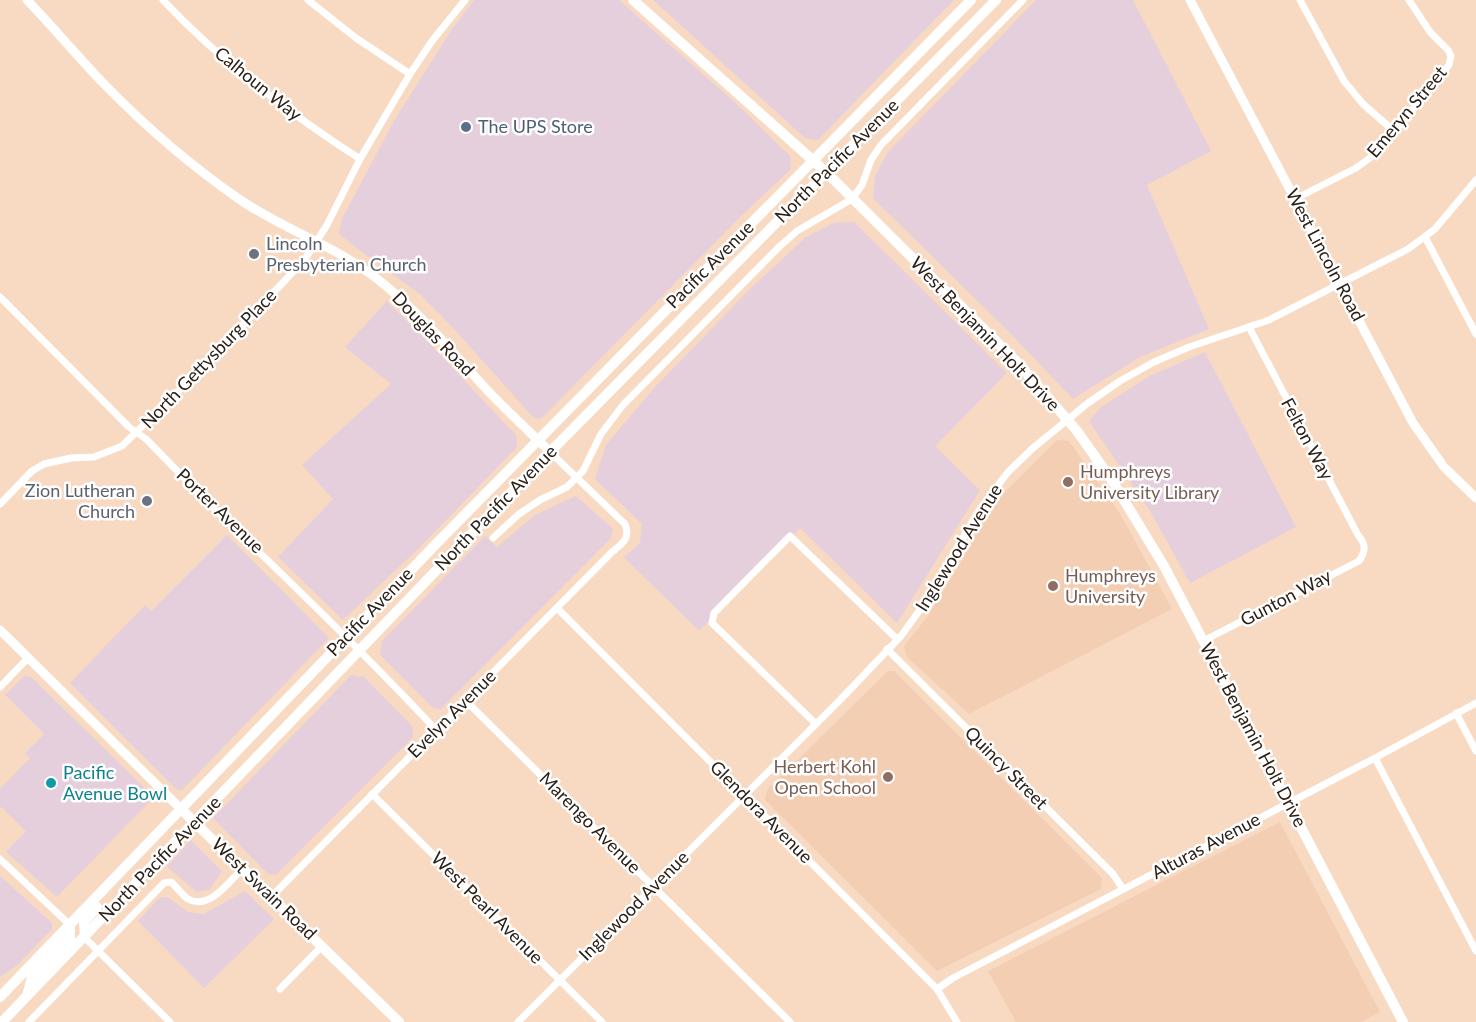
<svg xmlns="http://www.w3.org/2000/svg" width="1476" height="1022" font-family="Lato,sans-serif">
  <rect width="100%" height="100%" fill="#f8d9c2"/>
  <g fill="#e5cfdc">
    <polygon points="474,0 619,0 740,107 790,156 791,169 735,222 542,418 535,418 530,414 456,331 420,294 366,255 340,235 339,232 342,219 394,121 449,34"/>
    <polygon points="653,0 954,0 818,140 805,138"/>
    <polygon points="1036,0 1133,0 1211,151 1147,185 1209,329 1140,357 1073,399 1011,334 873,198 875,176 888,152"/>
    <polygon points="854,222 1007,373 935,446 980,490 897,623 800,528 699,631 624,557 640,543 642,524 595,479 606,445 656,386 752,287 806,237 834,223"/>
    <polygon points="387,301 430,344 516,435 517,447 424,543 343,620 278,557 333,499 302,465 391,384 345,347"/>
    <polygon points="1205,352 1296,527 1190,583 1150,511 1089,421 1101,407 1150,376"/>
    <polygon points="576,496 613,529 611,538 441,709 433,708 380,655 382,641 485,536 497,547 535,515"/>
    <polygon points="227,535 329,638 182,790 177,790 70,683 145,605 151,611"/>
    <polygon points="351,675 364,677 413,727 413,737 276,875 268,874 213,818"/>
    <polygon points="24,676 31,677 154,797 57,897 6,852 26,831 0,806 0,789 30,758 25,753 44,734 5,695"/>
    <polygon points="191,840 222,871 209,890 197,892 167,867"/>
    <polygon points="0,876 52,923 52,929 16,966 0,977"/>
    <polygon points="245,891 274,919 204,988 138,921 159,898 167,897 188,912 204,914"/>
  </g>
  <g fill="#f3ceb2">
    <polygon points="1057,440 1069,441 1121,515 1172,609 969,714 907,657 904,646 928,616 961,562 993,504"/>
    <polygon points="888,671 894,671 1102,878 1101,889 937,971 765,800 767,790"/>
    <polygon points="1280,822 1380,1012 1361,1022 1016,1022 988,971"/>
  </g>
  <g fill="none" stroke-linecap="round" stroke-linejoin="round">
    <g stroke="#fff" stroke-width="7">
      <path d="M163,0c58,62 126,113 197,159"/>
      <polyline points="308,0 356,38 410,74"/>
      <polyline points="1300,0 1344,81 1363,104 1395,132"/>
      <polyline points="1295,199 1356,168 1378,152 1449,65 1451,56 1448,50 1430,32 1409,0"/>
      <polyline points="1425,237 1476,334"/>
      <path d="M0,297l129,130 17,12c30,30 59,62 90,91 68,65 136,131 200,200"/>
      <polyline points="0,504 32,471 44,464 71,458 94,457 122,446 212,358 305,259 327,225 360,159 410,74 432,41 465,0"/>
      <polyline points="493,538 519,514 540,500 567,487 583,471 601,434 623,405 779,247 797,231 852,199 862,185 871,160 881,145 1023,0"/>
      <polyline points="557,608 937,989 957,1022"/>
      <path d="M1203,641l156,-80c7,-10 7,-17 -1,-26l-109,-208"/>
      <polyline points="887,649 1113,874 1123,889"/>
      <polyline points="0,687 28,658"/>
      <polyline points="465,700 790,1022"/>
      <polyline points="1456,713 1476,751"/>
      <polyline points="816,724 712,623 714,613 790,536 897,639"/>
      <polyline points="1375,758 1476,951"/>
      <polyline points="372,794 602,1022"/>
      <polyline points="0,859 70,925"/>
      <path d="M272,896l340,-344c10,-8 19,-14 13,-28l-75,-72"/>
      <polyline points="85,938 170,1022"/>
      <polyline points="280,989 322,946"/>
      <polyline points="937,989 953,978 1375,758 1476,703"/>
      <path d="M29,1022l135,-139 7,-1c6,5 11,13 17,17 21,12 42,-18 55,-31"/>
      <polyline points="518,1022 841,699 901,636 927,600 978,512 1008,472 1033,448 1088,403 1120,381 1154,362 1189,347 1269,320 1408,249 1435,229 1476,180"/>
    </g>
    <g stroke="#fff" stroke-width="9">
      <path d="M27,0c26,27 50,56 77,84 41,42 86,81 135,115 43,30 95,46 137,79 43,33 76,74 112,113 20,21 41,40 62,61"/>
      <polyline points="1190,0 1413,423 1444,467 1476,498"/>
      <polyline points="0,630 181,809"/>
    </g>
    <g stroke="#fff" stroke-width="10">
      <polyline points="633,0 826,172 1019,364 1077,431 1113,482 1164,566 1403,1022"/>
      <polyline points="181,809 399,1022"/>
    </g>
    <g stroke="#fff" stroke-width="10">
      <polyline points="85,938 84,922 97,907"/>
      <polyline points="27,996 32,977 70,938 70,925"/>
      <polyline points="0,997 437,543 971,0"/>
      <polyline points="2,1022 550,452 996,0"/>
    </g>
  </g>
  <circle fill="#5c6f8a" stroke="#fff" stroke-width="2" cx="466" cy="127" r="6"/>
  <g fill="#6b7280" stroke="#fff" stroke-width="2">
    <circle cx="254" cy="254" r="6"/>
    <circle cx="147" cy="501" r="6"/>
  </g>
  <g fill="#8d6e63" stroke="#fff" stroke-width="2">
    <circle cx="1068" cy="482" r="6"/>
    <circle cx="1053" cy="586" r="6"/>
    <circle cx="888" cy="777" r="6"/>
  </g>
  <circle fill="#0f9aa8" stroke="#fff" stroke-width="2" cx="51" cy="783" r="6"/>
  <g text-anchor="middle" stroke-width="5" stroke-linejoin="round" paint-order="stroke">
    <g font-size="18" fill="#2b2017" stroke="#fff">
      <text transform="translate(258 84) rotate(39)" y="6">Calhoun Way</text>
      <text transform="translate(1407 112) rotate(-50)" y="6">Emeryn Street</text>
      <text transform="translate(837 161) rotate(-45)" y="6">North Pacific Avenue</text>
      <text transform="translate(1325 255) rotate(62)" y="6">West Lincoln Road</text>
      <text transform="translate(710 265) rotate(-45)" y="6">Pacific Avenue</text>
      <text transform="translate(433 334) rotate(46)" y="6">Douglas Road</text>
      <text transform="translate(985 334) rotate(46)" y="6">West Benjamin Holt Drive</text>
      <text transform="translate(209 359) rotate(-46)" y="6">North Gettysburg Place</text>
      <text transform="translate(1307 439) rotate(62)" y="6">Felton Way</text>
      <text transform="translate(496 508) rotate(-46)" y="6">North Pacific Avenue</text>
      <text transform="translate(220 511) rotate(44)" y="6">Porter Avenue</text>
      <text transform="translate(959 548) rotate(-58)" y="6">Inglewood Avenue</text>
      <text transform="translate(1286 598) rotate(-28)" y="6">Gunton Way</text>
      <text transform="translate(370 612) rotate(-46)" y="6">Pacific Avenue</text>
      <text transform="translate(452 714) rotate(-45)" y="6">Evelyn Avenue</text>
      <text transform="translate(1253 735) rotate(62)" y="6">West Benjamin Holt Drive</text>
      <text transform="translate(1006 768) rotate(45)" y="6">Quincy Street</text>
      <text transform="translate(761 812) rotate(45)" y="6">Glendora Avenue</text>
      <text transform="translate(590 823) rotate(45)" y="6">Marengo Avenue</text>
      <text transform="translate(1206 846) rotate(-28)" y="6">Alturas Avenue</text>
      <text transform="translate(160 859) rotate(-46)" y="6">North Pacific Avenue</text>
      <text transform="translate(264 889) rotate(44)" y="6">West Swain Road</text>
      <text transform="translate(634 906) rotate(-45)" y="6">Inglewood Avenue</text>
      <text transform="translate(487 908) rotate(45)" y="6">West Pearl Avenue</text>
    </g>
    <g font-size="18" fill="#4e5e75" stroke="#fff" text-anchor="start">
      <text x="478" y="133">The UPS Store</text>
    </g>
    <g font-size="18" fill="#5b616d" stroke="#fff" text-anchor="start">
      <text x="266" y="250">Lincoln<tspan x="266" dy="21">Presbyterian Church</tspan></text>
      <text x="135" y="497" text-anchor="end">Zion Lutheran<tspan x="135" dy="21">Church</tspan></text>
    </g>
    <g font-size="18" fill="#785e54" stroke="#fff" text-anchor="start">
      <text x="1080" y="478">Humphreys<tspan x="1080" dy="21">University Library</tspan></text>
      <text x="1065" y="582">Humphreys<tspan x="1065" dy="21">University</tspan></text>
      <text x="876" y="773" text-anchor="end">Herbert Kohl<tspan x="876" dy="21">Open School</tspan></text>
    </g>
    <g font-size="18" fill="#0d838f" stroke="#fff" text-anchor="start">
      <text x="63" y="779">Pacific<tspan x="63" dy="21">Avenue Bowl</tspan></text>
    </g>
  </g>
</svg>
